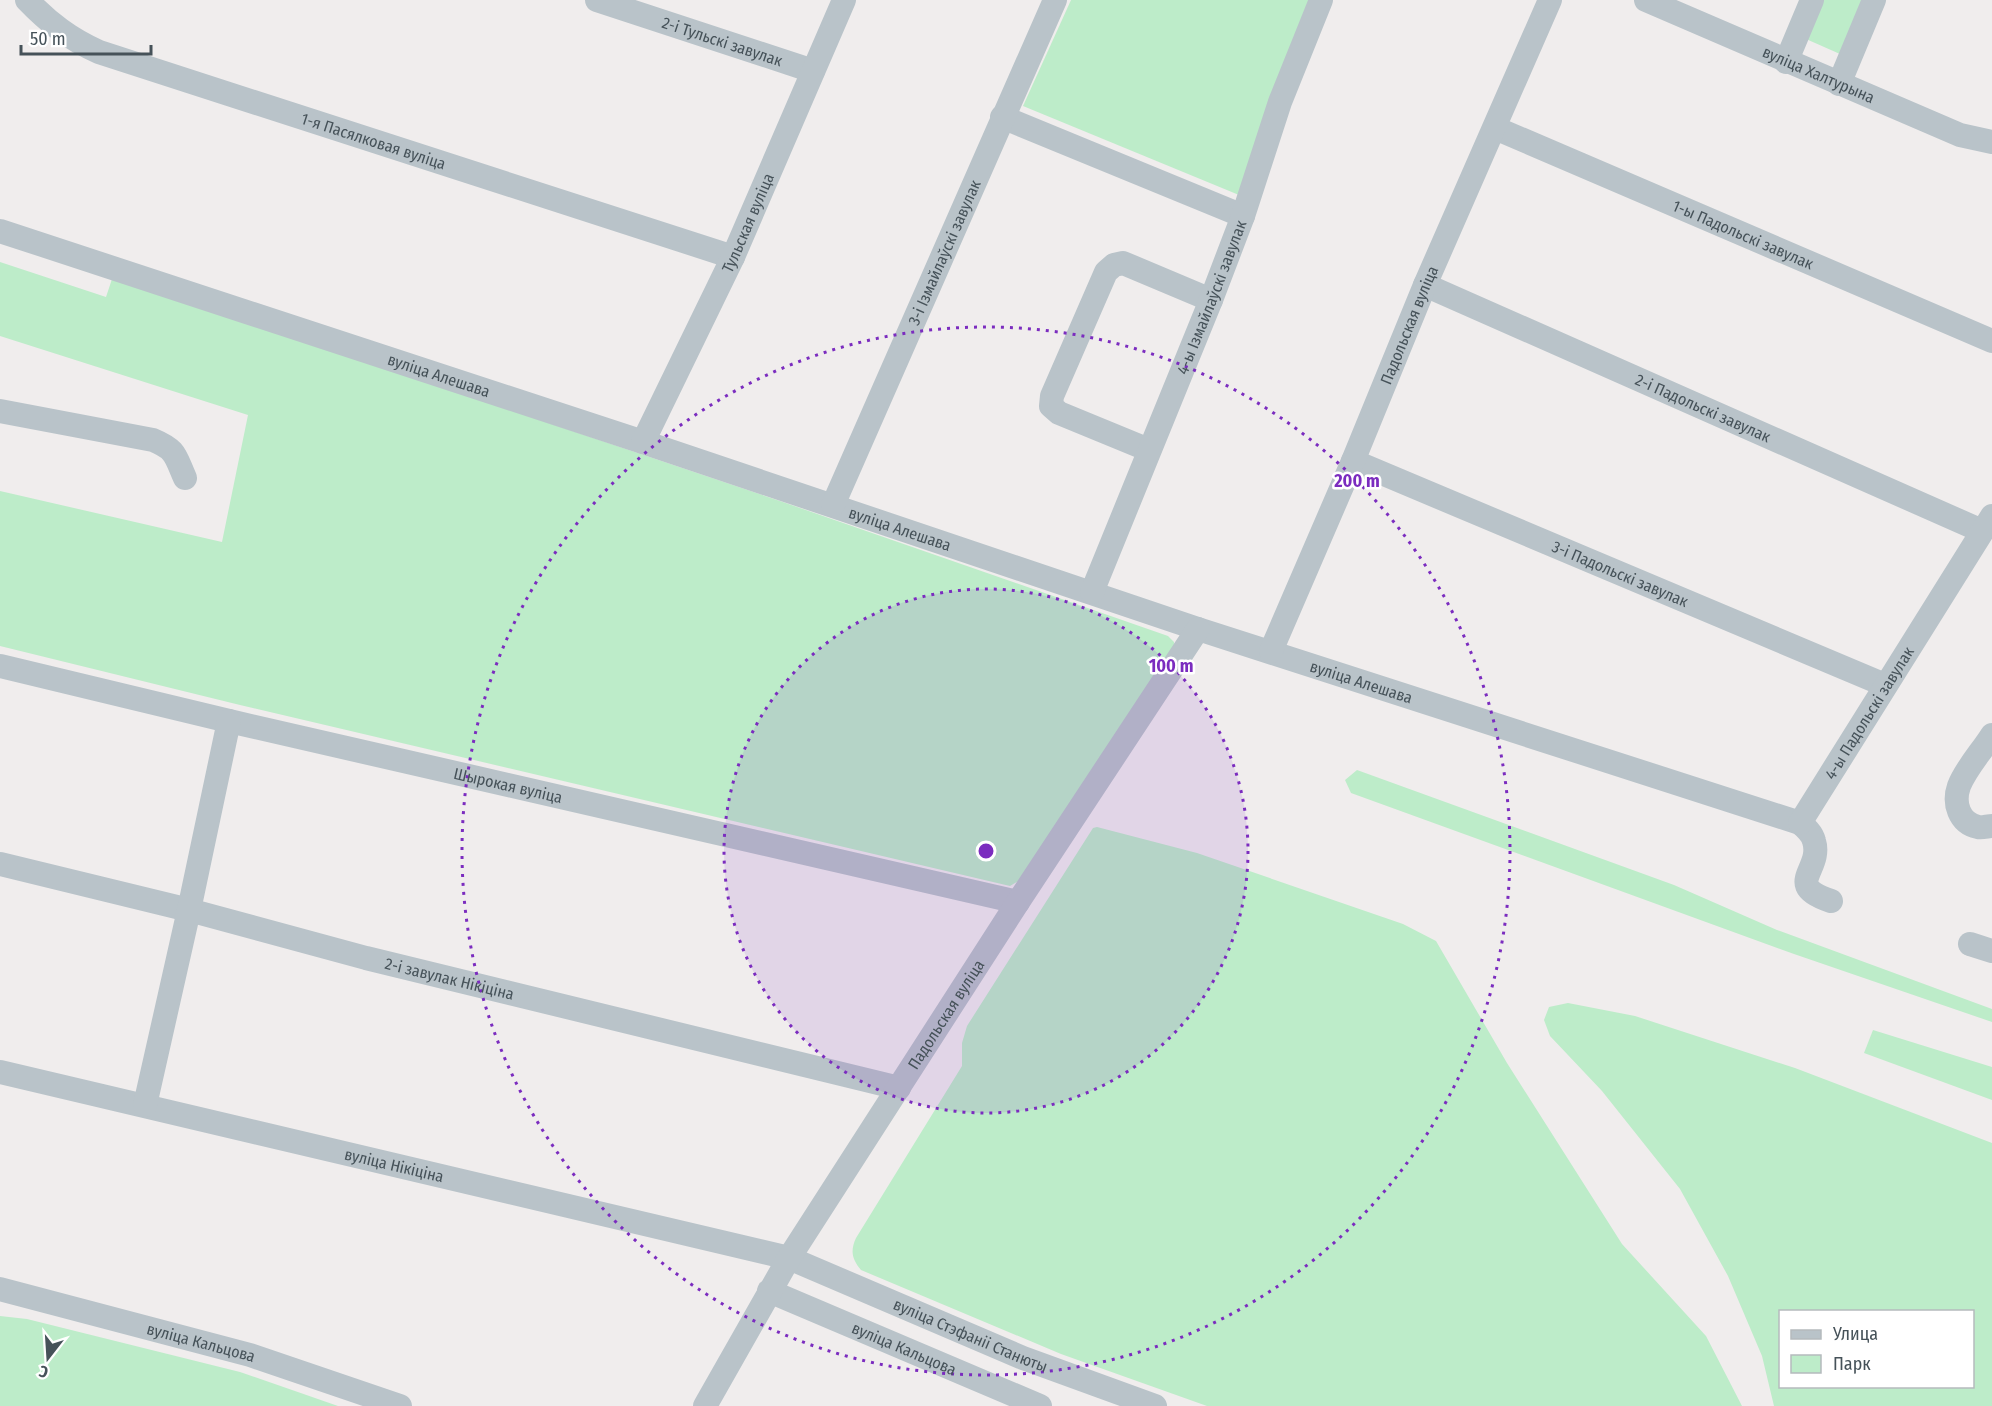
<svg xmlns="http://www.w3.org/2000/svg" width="1992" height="1406" font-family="'Fira Sans Condensed',sans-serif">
  <rect width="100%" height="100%" fill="#f0eded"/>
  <g fill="#bdecc9" fill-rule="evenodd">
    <polygon points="1071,0 1310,0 1239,195 1023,106"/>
    <polygon points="1812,0 1874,0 1849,58 1797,35"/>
    <polygon points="0,262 106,297 113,276 780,501 1168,636 1174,642 1174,649 1022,879 1010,886 240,705 0,646 0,491 222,542 248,415 0,336"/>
    <polygon points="1357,770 1674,885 1777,930 1992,1009 1992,1022 1794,954 1351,793 1345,780"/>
    <path d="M1097,827l100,26 206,71 33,17 71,122 115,181 84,92 36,70h-535l-146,-52 -200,-84c-9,-11 -11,-19 -5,-32l106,-172v-23l5,-17 126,-198z"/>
    <path d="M1568,1003l67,13 160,52 197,75v263h-218l-12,-50 -34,-80 -48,-87 -78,-98 -52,-55 -6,-16 5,-13zM1780,1312h192v74h-192z"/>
    <polygon points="1873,1030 1992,1067 1992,1100 1864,1053"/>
    <polygon points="0,1316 27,1319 240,1372 338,1406 0,1406"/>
  </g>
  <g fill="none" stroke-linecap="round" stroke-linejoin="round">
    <g stroke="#b9c3c9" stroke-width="24">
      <path id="s1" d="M27,0c22,23 43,39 72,52l634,205"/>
      <path id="s2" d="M597,0l216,71"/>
      <path id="s3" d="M1646,0l314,135 32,7"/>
      <polyline points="1786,62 1812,0"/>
      <polyline points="1839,84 1874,0"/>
      <polyline points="1002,117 1243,216"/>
      <path id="s4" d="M1495,128l497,213"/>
      <path id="s5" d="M0,231l643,211 555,187 602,194c6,5 12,10 14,18 9,29 -32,44 17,60"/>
      <path id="s6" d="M1425,285l557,246"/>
      <path d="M0,411l153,29c24,10 22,16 32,38"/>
      <path id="s7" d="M643,442l90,-185 111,-257"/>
      <polyline points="1149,450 1059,413 1051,406 1052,396 1106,272 1114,265 1123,263 1211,300"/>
      <path id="s8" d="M1353,461l532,224"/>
      <path id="s9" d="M833,505l222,-505"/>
      <path id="s10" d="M1092,592l119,-292 32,-84 37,-114 41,-102"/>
      <path id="s11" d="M1271,651l82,-190 72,-176 125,-285"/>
      <path id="s12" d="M0,666l229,55 789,181"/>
      <path d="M1992,735c-10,16 -26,33 -33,51 -6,17 0,37 19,41 4,1 10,-1 14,-1"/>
      <path id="s13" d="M1800,823l192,-307"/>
      <path id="s14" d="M0,864l189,46 177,48 533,130"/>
      <polyline points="1970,944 1992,951"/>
      <path id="s15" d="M0,1072l789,186 234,100 132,48"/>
      <polyline points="145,1105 189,910 229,721"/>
      <path id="s16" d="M0,1289l250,66 150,51"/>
      <path id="s17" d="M769,1291l271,115"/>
      <path id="s18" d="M705,1406l84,-148 229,-356 180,-273"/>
    </g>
  </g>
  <circle cx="986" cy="851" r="262" fill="#7b2cbf" fill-opacity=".12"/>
  <g fill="none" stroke="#7b2cbf" stroke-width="3" stroke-dasharray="3 6">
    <circle cx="986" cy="851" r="262"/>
    <circle cx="986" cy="851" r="524"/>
  </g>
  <g text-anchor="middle" stroke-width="5" stroke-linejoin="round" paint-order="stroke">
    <g font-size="16" fill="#465259" stroke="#fff">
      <text dy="6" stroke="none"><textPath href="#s2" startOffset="132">2-і Тульскі завулак</textPath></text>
      <text dy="6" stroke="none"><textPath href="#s3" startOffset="188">вуліца Халтурына</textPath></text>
      <text dy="6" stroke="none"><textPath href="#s1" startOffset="378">1-я Пасялковая вуліца</textPath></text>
      <text dy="6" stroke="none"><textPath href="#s7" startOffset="243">Тульская вуліца</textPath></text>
      <text dy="6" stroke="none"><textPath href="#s4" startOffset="270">1-ы Падольскі завулак</textPath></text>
      <text dy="6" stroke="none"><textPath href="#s9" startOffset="276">3-і Ізмайлаўскі завулак</textPath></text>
      <text dy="6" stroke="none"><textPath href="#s10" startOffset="318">4-ы Ізмайлаўскі завулак</textPath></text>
      <text dy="6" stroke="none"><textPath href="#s11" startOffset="354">Падольская вуліца</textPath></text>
      <text dy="6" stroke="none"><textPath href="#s5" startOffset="462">вуліца Алешава</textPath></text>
      <text dy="6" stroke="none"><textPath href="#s6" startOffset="304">2-і Падольскі завулак</textPath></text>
      <text dy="6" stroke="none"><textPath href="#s5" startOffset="948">вуліца Алешава</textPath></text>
      <text dy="6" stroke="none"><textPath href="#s8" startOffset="290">3-і Падольскі завулак</textPath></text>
      <text dy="6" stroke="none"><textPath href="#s5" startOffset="1434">вуліца Алешава</textPath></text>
      <text dy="6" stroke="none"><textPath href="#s13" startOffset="130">4-ы Падольскі завулак</textPath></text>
      <text dy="6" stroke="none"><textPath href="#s12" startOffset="522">Шырокая вуліца</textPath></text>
      <text dy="6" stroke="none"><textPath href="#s14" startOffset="464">2-і завулак Нікіціна</textPath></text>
      <text dy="6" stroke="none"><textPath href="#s18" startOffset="460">Падольская вуліца</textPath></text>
      <text dy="6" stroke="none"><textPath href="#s15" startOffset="405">вуліца Нікіціна</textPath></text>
      <text dy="6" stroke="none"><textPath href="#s15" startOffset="1008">вуліца Стэфаніі Станюты</textPath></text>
      <text dy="6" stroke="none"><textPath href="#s16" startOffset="208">вуліца Кальцова</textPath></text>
      <text dy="6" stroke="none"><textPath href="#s17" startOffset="147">вуліца Кальцова</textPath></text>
    </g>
  </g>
  <circle cx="986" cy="851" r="9" fill="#7b2cbf" stroke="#fff" stroke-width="3"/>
  <g font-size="18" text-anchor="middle" font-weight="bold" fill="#7b2cbf" stroke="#fff" stroke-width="5" stroke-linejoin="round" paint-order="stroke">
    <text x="1357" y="487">200 m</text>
    <text x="1171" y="672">100 m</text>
  </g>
  <rect x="1779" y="1310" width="195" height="78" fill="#ffffff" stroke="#b5babd" stroke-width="1.5"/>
  <rect x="1791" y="1330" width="30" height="9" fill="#b9c3c9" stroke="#b5babd" stroke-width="1.5"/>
  <text x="1833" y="1340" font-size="18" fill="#465259">Улица</text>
  <rect x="1791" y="1355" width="30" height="18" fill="#bdecc9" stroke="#b5babd" stroke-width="1.5"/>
  <text x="1833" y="1370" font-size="18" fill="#465259">Парк</text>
  <g transform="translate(48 1358) rotate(197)" stroke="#ffffff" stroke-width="4.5" paint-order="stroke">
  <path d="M0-4.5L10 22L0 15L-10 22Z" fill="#465259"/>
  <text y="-9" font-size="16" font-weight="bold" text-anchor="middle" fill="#465259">С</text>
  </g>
  <path d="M21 45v9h130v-9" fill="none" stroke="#465259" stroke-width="3"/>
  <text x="30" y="45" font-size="18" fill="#465259" stroke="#ffffff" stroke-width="4.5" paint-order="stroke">50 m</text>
</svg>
